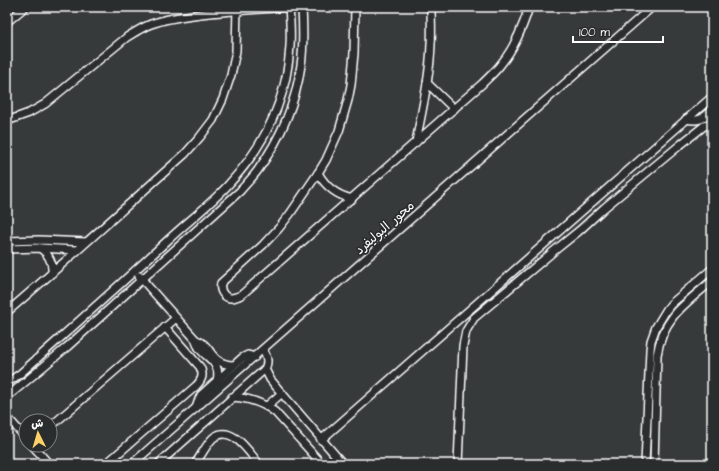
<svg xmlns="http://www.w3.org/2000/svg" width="719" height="471" font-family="'Architects Daughter','Playpen Sans Arabic',sans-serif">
  <rect width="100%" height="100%" fill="#373a3b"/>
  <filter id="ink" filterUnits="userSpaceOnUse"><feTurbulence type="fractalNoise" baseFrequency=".025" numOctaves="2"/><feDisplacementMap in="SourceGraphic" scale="8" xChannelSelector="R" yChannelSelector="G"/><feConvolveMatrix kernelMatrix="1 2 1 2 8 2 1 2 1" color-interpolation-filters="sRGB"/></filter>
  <g filter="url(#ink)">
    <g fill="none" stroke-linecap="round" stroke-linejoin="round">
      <defs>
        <g id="minor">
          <path d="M355,7l-1,46 -3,32 -3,15 -9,31 -13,29 -8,13 -28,41 -11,14 -16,17 -42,38c-2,9 5,18 15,14 4,-1 8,-4 11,-7l235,-206c6,-6 14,-13 19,-20 14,-17 22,-37 28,-57"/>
          <polyline points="7,22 25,7"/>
          <polyline points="427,83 454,109"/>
          <path d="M686,119c14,3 16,0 26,-9"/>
          <path d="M7,121l22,-8 16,-9 82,-67c8,-5 16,-10 24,-13 16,-6 33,-8 49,-10 30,-3 59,-5 89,-7"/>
          <path d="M416,142c6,-32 14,-65 15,-98 1,-12 0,-25 0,-37"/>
          <path d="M318,173c8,14 18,22 34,26"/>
          <polyline points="7,241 39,240 86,242"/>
          <path d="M40,248c9,6 13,14 12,25"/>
          <polyline points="7,249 40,248 76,250"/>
          <path d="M139,276l57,64c16,4 13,24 37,25"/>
          <path d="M7,312c60,-51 118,-105 178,-158l15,-17 13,-17 10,-21 8,-24 5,-24 1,-44"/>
          <path d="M196,340c2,17 27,18 21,41"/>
          <polyline points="265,369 270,379 279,390 343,464"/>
          <path d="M7,383l14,-10c49,-44 98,-87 146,-132 20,-19 43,-36 62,-57 36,-39 58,-84 61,-138 1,-13 0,-26 -1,-39"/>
          <path d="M7,397l60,-50 173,-156c6,-7 13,-14 18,-21 22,-31 38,-67 43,-105 3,-19 2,-39 1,-58"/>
          <path d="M232,397c16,1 30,5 43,15l47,52"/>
          <polyline points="267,406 282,393"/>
          <polyline points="196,408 199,399 201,395 242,358 248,355 255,357"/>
          <polyline points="7,417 26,438"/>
          <polyline points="50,427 176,318"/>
          <polyline points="321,440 712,97"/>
          <polyline points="32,445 49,464"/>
          <path d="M106,464l90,-78c6,-6 8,-11 4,-19l-35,-40"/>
          <polyline points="132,464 652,7"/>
          <path d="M158,464l107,-95c4,-7 2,-13 -2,-19"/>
          <path d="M195,464c6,-8 11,-19 18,-26 18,-15 36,14 46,26"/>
          <polyline points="458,464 463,346 466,331 474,318 554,251 580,230 604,208 680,145 699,130 704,126 712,124"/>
          <polyline points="645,464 650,350 651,341 656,327 667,309 671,304 712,269"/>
          <path d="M654,464l3,-109c6,-38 28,-51 55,-74"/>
        </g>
      </defs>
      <use href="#minor" stroke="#fff" stroke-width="10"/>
      <use href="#minor" stroke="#2a2d2e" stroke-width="7"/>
    </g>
  </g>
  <g text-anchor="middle" stroke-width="3.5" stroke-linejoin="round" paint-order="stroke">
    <g font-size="13" fill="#fff" stroke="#2a2d2e">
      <text transform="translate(384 227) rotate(-41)" y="5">محور البوليفرد</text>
    </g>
  </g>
  <rect width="719" height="471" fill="none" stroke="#2a2d2e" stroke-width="24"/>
  <rect x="12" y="12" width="695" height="447" fill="none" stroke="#fff" stroke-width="1.5" filter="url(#ink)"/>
  <g transform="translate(38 433) rotate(355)"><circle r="19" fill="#2a2d2e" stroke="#7f8182"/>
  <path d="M0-3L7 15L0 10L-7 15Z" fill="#ffd166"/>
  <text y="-6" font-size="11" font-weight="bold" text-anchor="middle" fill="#ffffff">ش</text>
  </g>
  <path d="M573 36v6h90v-6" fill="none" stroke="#ffffff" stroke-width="2"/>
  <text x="579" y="36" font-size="12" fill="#ffffff" stroke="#2a2d2e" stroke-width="3" paint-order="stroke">100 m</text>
</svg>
